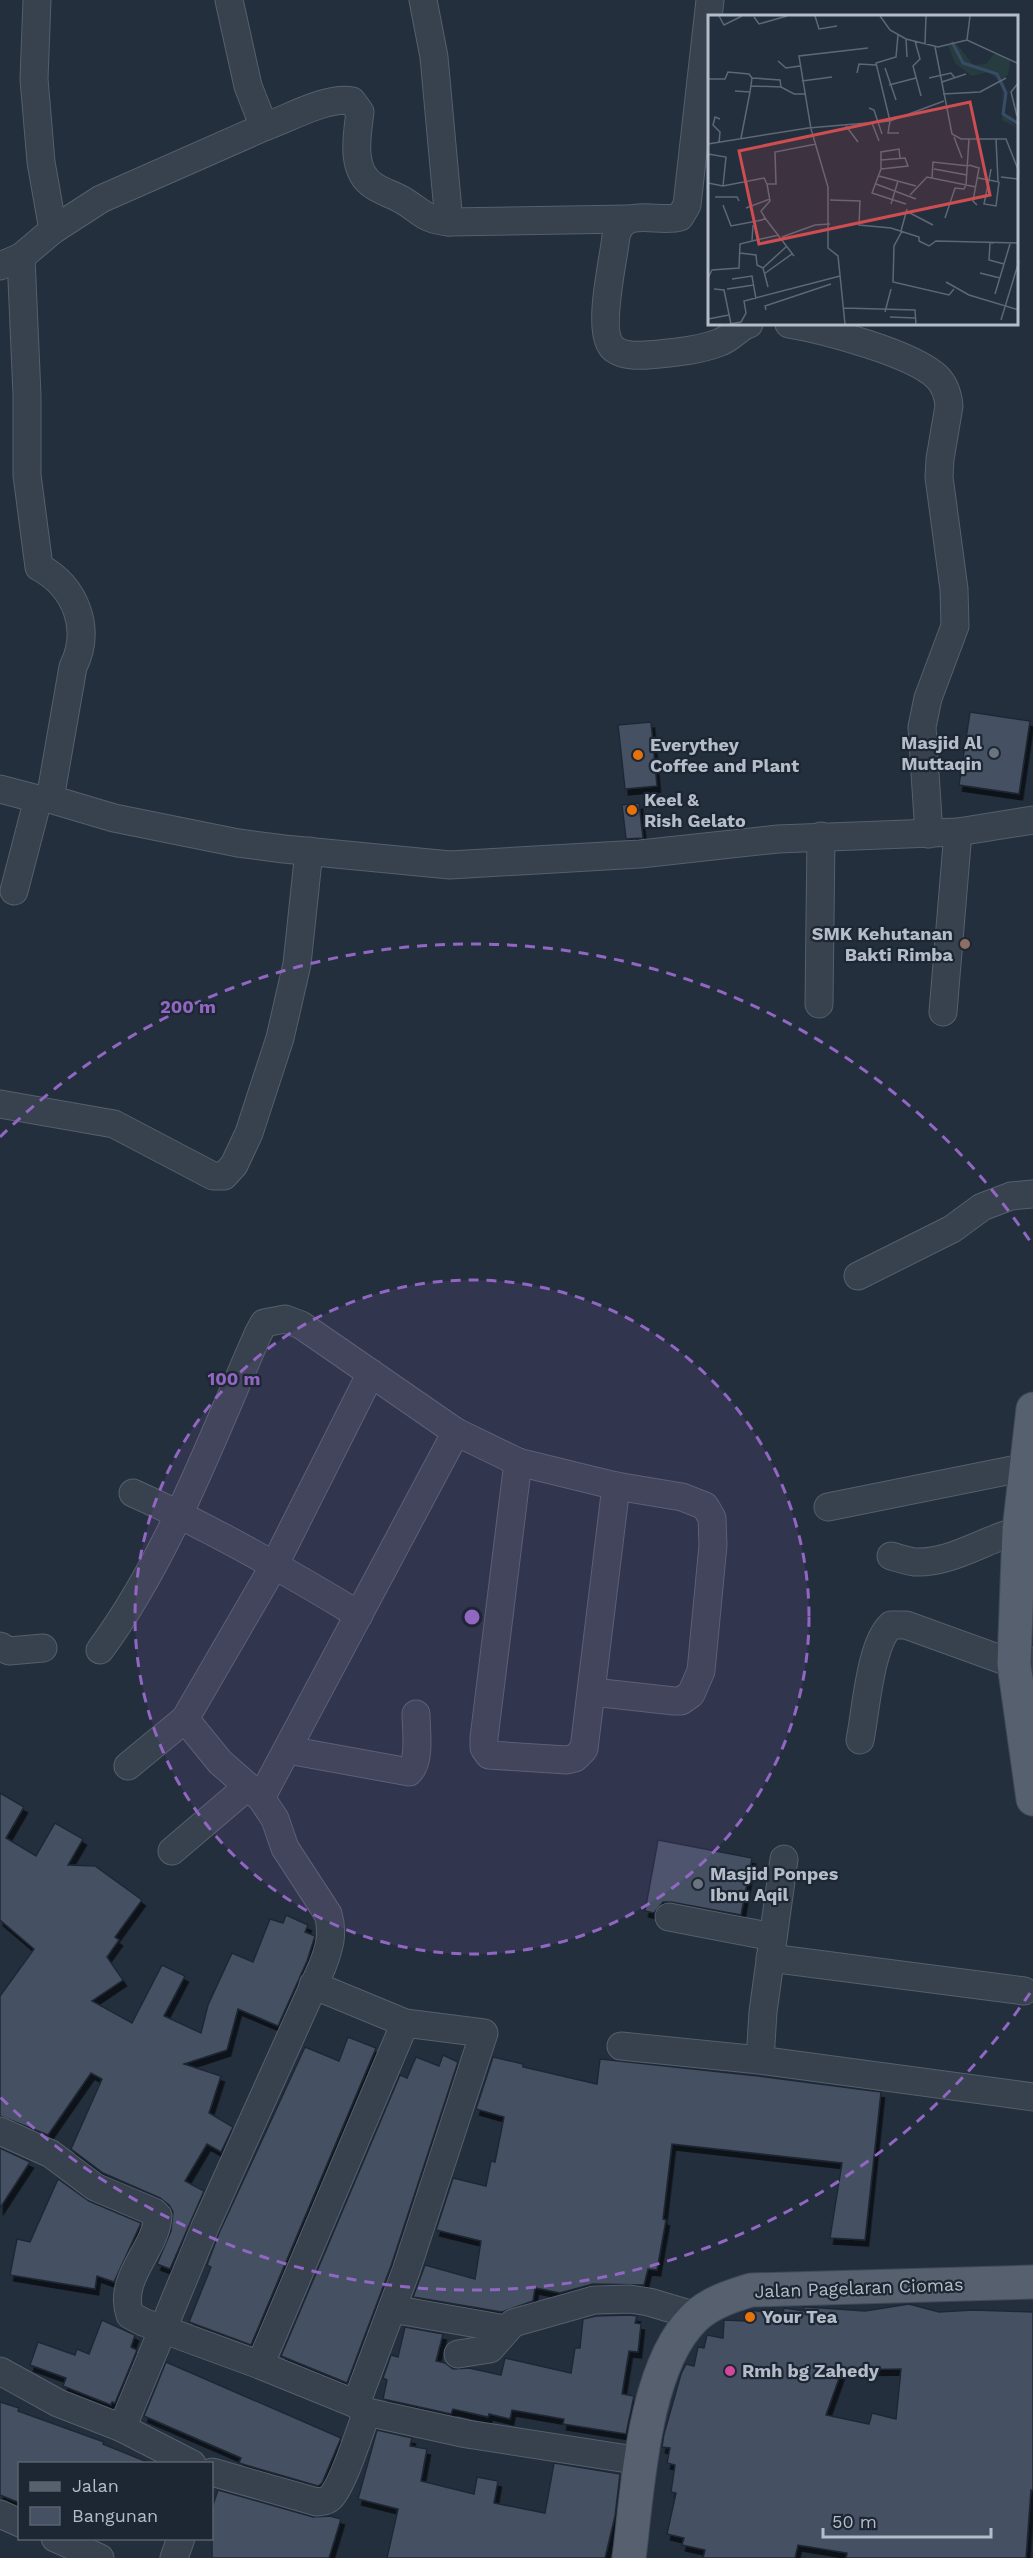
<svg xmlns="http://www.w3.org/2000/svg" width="1033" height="2558" font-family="'Work Sans',sans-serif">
  <defs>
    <filter id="shadow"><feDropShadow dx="3.5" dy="6" stdDeviation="0" flood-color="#0009"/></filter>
  </defs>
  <rect width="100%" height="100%" fill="#242f3e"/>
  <g fill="#455162" stroke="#1f2835" stroke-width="1.5" fill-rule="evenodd" filter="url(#shadow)">
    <polygon points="970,712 1030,721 1019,794 959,785"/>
    <polygon points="651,722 657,786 625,789 618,725"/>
    <polygon points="639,803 643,838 626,839 622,805"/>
    <polygon points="0,1793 24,1807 6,1838 36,1856 55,1823 83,1839 68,1865 95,1866 142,1900 115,1937 119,1940 107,1957 123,1980 92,2001 132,2023 162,1965 185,1976 164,2016 201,2033 208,2005 232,1953 253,1962 270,1919 283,1923 286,1915 308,1925 305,1932 315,1936 307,1961 278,2026 238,2009 227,2050 184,2064 221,2076 209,2113 233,2127 221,2152 207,2144 185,2181 204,2191 170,2269 157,2264 171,2231 173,2212 169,2205 160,2198 103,2173 71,2149 102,2079 91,2073 48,2135 0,2116 0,1996 34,1949 0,1920"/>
    <polygon points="658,1840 752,1858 741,1915 671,1902 663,1902 654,1913 645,1911"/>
    <polygon points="348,2037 376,2048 251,2345 189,2322 211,2267 207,2265 219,2233 305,2047 339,2061"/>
    <polygon points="443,2055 458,2062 391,2266 347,2383 281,2356 400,2075 407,2078 416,2057 439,2066"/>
    <polygon points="493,2057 523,2064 523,2067 597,2084 600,2059 758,2076 881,2092 865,2240 830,2238 842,2163 672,2144 663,2219 666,2220 657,2270 648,2269 644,2285 593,2284 560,2293 535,2288 533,2301 502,2312 413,2297 425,2265 475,2279 481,2241 436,2230 453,2178 486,2186 491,2161 495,2162 504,2117 476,2109"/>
    <polygon points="0,2148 30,2162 0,2208"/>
    <polygon points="58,2179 89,2201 141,2223 114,2282 97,2276 95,2289 10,2275 17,2239 30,2242"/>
    <path d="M909,2304l30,8 34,-2 60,2v179l-2,-1 -5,68h-180l1,-5 -49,-8 -3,13h-92l2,-8 -23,-5 2,-7 -17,-4 9,-41 -5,-1 4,-27 -8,-2 3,-15 -8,-1 2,-13 17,-60 5,-10 8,2 4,-19 6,1 3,-13 16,3 1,-18 21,1 1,-10 3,-1 34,4 1,-6 20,3v-4h3l58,4zM901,2369l-5,50 -24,-6 -3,11 -43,-9 16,-45z"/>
    <polygon points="629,2315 637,2316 635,2323 641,2324 638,2352 629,2351 622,2394 634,2396 626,2434 563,2424 564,2419 512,2410 510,2419 489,2414 488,2417 453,2409 451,2414 383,2399 387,2380 383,2378 391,2355 398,2357 405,2327 443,2334 436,2361 445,2363 453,2369 469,2368 501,2375 505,2358 571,2373 575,2348 580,2348 583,2319 596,2316"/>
    <polygon points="102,2320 135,2335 131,2347 137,2350 115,2403 112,2402 111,2405 63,2386 66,2378 30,2365 38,2342 75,2355 77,2349 89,2354"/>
    <polygon points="166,2362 341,2438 322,2483 318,2486 239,2463 241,2458 144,2416"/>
    <polygon points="0,2402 19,2408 18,2411 104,2442 103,2444 150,2463 20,2463 20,2503 0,2495"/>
    <polygon points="377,2430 412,2438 410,2446 427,2449 421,2481 474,2494 477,2477 498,2481 494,2503 545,2513 554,2463 620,2474 615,2516 605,2558 387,2558 398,2509 358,2499"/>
    <polygon points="218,2490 313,2517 330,2516 341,2519 329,2558 212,2558 212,2508"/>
  </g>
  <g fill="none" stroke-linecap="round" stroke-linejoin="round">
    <defs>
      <g id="minor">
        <polyline points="37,0 34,79 41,162 53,230"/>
        <path d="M229,0l19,86 16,41c24,-8 63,-31 88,-26l8,11c-3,24 -10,59 14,74 9,6 20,9 30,15 18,11 21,19 45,21l178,-3"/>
        <polyline points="423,0 434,57 449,222"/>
        <path d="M710,0l-23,205 -7,12c-22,7 -56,-12 -64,19 -2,23 -21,98 -2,113 12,9 31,6 45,5 20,-2 40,-4 59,-11 13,-4 19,-15 31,-19"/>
        <path d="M21,257l6,138v80l12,92c37,20 53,62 34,100l-23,132"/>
        <polyline points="0,266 21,257 53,230 101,199 264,127"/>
        <path d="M789,324c35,6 123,29 148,53 8,8 11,18 12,29l-9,53 -1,18 15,112 1,37 -27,72 -6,29 7,107"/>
        <polyline points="0,789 38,799 50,799 114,818 238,843 284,849 450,865 640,854 778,839 958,832 1033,820"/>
        <polyline points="14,891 38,799"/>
        <polyline points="819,1004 821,836"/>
        <polyline points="943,1012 958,832"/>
        <polyline points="0,1104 114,1124 213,1176 224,1176 234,1165 249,1133 280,1038 297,964 309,851"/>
        <polyline points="858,1276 952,1229 982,1207 1011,1196 1033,1194"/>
        <polyline points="518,1462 484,1738 484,1748 489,1755 567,1760 575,1758 584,1749 616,1486"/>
        <path d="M133,1493c78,35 152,77 226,122"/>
        <polyline points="828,1507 1027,1467"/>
        <path d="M891,1556c7,2 16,5 23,6 43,2 78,-30 119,-33"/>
        <polyline points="0,1646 9,1651 43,1648"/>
        <path d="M100,1650c68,-92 112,-212 158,-316l6,-11 21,-4 16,6 155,107 62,30 98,24 66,11 23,9 7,12 1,27 -12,126 -10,23 -10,7h-7l-81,-9"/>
        <path d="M860,1740c6,-29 10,-96 31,-115h15l108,39 19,-3"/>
        <path d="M288,1750l121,22c12,-11 7,-42 7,-58"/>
        <polyline points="128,1766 185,1719 275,1564 371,1373"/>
        <polyline points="261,1798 456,1432"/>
        <polyline points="172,1851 247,1787"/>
        <polyline points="669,1917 773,1937"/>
        <polyline points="770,1958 1024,1991"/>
        <polyline points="313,1985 405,2023 484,2033 406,2271 356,2404"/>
        <polyline points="621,2046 760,2060 1033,2097"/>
        <polyline points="760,2060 763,2012 784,1859"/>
        <path d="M0,2131l51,23 44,33 59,25 4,4c-2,34 -41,62 -28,99l13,7 117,43 96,39 11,8 100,22 174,27"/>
        <polyline points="392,2309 506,2329"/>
        <polyline points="458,2354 490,2349 513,2323 594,2300 630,2299 649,2302 696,2316"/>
        <polyline points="260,2365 405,2023"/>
        <polyline points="0,2371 58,2403 122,2428 192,2464"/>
        <path d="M122,2428l83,-201 117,-260c7,-18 12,-33 6,-53l-43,-66 -10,-29 -14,-21 -41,-36 -35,-43"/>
        <path d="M212,2472l105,30c5,-1 9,0 13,-4 13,-12 30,-68 37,-86"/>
        <polyline points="0,2514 20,2523"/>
        <polyline points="55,2538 100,2558"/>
        <polyline points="174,2558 181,2538"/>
      </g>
      <g id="major">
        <polyline points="1033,1409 1019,1530 1014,1664 1033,1799"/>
        <path d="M629,2558c9,-69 14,-190 65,-240 15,-15 37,-22 57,-28l282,-8"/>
      </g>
    </defs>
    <use href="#minor" stroke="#565f6c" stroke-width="29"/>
    <use href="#major" stroke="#414a57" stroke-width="35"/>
    <use href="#minor" stroke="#38414e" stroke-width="27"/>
    <use href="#major" stroke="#56606e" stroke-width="33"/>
  </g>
  <circle cx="472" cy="1617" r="337" fill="#9266c3" fill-opacity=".12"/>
  <g fill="none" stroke="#9266c3" stroke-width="3" stroke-dasharray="10 8">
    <circle cx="472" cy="1617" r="337"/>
    <path d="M1030 1993A673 673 0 0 1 0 2097M0 1137A673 673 0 0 1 1030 1241"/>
  </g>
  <g fill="#6b7280" stroke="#1d2633" stroke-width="2">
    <circle cx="994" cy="753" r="6"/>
    <circle cx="698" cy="1884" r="6"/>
  </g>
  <g fill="#e8710a" stroke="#1d2633" stroke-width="2">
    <circle cx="638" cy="755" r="6"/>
    <circle cx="632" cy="810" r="6"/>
    <circle cx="750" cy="2317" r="6"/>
  </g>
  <circle fill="#8d6e63" stroke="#1d2633" stroke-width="2" cx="965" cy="944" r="6"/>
  <circle fill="#d1479c" stroke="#1d2633" stroke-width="2" cx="730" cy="2371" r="6"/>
  <g text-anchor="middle" stroke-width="4.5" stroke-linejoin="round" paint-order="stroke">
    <g font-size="18" font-weight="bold" fill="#b4bcc9" stroke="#1d2633" text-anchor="start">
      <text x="982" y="749" text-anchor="end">Masjid Al<tspan x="982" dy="21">Muttaqin</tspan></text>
      <text x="650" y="751">Everythey<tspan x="650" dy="21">Coffee and Plant</tspan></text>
      <text x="644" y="806">Keel &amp;<tspan x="644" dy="21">Rish Gelato</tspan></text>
      <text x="953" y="940" text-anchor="end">SMK Kehutanan<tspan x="953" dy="21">Bakti Rimba</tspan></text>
      <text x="710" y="1880">Masjid Ponpes<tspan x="710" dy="21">Ibnu Aqil</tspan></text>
      <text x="762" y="2323">Your Tea</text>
      <text x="742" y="2377">Rmh bg Zahedy</text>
    </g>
    <g font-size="18" fill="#b4bcc9" stroke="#1d2633">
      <text transform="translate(859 2288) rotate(-2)" y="6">Jalan Pagelaran Ciomas</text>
    </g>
  </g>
  <g transform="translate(708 15)">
    <rect width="310" height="310" fill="#242f3e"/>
    <path d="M248,28l17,22 13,-1 9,-11 15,8 -2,14 -9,5 -11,-8 -16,4 -17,-13 -7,-17zM295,65l4,12 -2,24 13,12 -16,-8z" fill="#263c3f"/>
    <path fill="none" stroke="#394c67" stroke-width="3" d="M244,27l11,21 34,11 9,19 -3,21 16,10"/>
    <path fill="none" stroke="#5e6776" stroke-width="1.5" d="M11,1l5,9 18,-9M107,1l4,13 18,-3M172,1l10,14 16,9 32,8 29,-7 52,24M46,2l5,7 28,-8M190,20l-2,22 -20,6 14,58 -2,12h11M198,24l1,18M259,25l3,-24M207,26l5,18 -7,7 8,30M217,29l1,-28M227,32l17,87 9,5h45l13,33M70,46l8,7 14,-2M177,53l11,32M149,58l2,-9 17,1M221,63l22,-5 4,5M0,64h17l3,-7 21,2 3,4 28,2 1,7 13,7h12M94,66l30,-4M234,67l24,-8M181,70l27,-7M43,71l31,1M27,76l15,1 2,-14M235,79l37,-2 26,-14M161,93l5,2 8,24M309,101l-6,-24 8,-10M164,108l7,18M138,111l12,16M246,122l8,21M33,123l9,-46M288,124l2,42M11,128l1,-11 -7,-7 2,-8 5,2M0,129l100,-16 82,-7 54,-20M0,139l18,3 -3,29M192,143l-1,-9 -18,3v17l-9,24 34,11M261,150l10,3 -6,33 4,4M173,154l27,-3 -3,-8 -24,2M226,154l33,6M171,161l37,10M293,162l18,2M224,163l1,-16 36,4M270,163l11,2 10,2 -3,24 -12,-2 5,-24 2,-11M0,168l15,3 41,-8 3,6h9l-1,-32 41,-8M168,169l40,15M258,170l3,-46M202,180l17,-18 49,10M7,182h22l2,4M122,185l30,1 -1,24 32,3 28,9v4l10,5 7,-5 83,2M183,189l7,-23M15,190l8,21 31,-6 3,-2 -4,-7 9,-10 -3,-17M38,193l24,-9M200,197l25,13M57,203l29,38M237,203l10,-30 9,1 2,-4M45,210l-1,16 27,-6M193,216l6,-22M194,216l-8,15 -1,36 56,13 5,-6M74,222l33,-12 15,-1M286,228h-4l-1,17 15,4M32,238l16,2 1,10 6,3M272,258l20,5M56,259l28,-20M0,263l4,-8 27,-2 1,-24 12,-3M24,264l20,-3 4,23M238,267l23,13 50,15M60,272l-5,-19 24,-22M6,274l10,1 7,34M19,274l27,-4M287,279l15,-50M136,293l71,2 1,14M58,295l-1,-4 66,-22M177,297l6,-23M182,302l25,1M0,304l21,-4M293,305l18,-59M21,309l12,-2 5,-9 -2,-12 96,-25M137,309l-7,-68 -10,-8v-61l-17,-58 -12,-73 69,-8"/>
    <path fill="#ce4d50" fill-opacity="0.15" stroke="#ce4d50" stroke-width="3" d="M262,87l20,93 -231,49 -20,-93z"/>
    <rect width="310" height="310" fill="none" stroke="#b4bcc9" stroke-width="3"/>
  </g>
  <circle cx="472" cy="1617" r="9" fill="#9266c3" stroke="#1d2633" stroke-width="3"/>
  <g font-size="18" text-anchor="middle" font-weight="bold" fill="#9266c3" stroke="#1d2633" stroke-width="4.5" stroke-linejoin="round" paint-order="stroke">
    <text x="188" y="1013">200 m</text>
    <text x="234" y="1385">100 m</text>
  </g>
  <rect x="18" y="2462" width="195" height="78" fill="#1d2633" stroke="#59626f" stroke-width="1.5"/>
  <rect x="30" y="2482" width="30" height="9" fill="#56606e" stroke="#59626f" stroke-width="1.5"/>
  <text x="72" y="2492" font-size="18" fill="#b4bcc9">Jalan</text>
  <rect x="30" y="2507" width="30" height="18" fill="#455162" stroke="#59626f" stroke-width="1.5"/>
  <text x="72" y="2522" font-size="18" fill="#b4bcc9">Bangunan</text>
  <path d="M823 2528v9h168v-9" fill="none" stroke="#b4bcc9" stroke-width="3"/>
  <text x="832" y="2528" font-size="18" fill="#b4bcc9" stroke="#1d2633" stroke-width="4.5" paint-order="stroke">50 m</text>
</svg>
